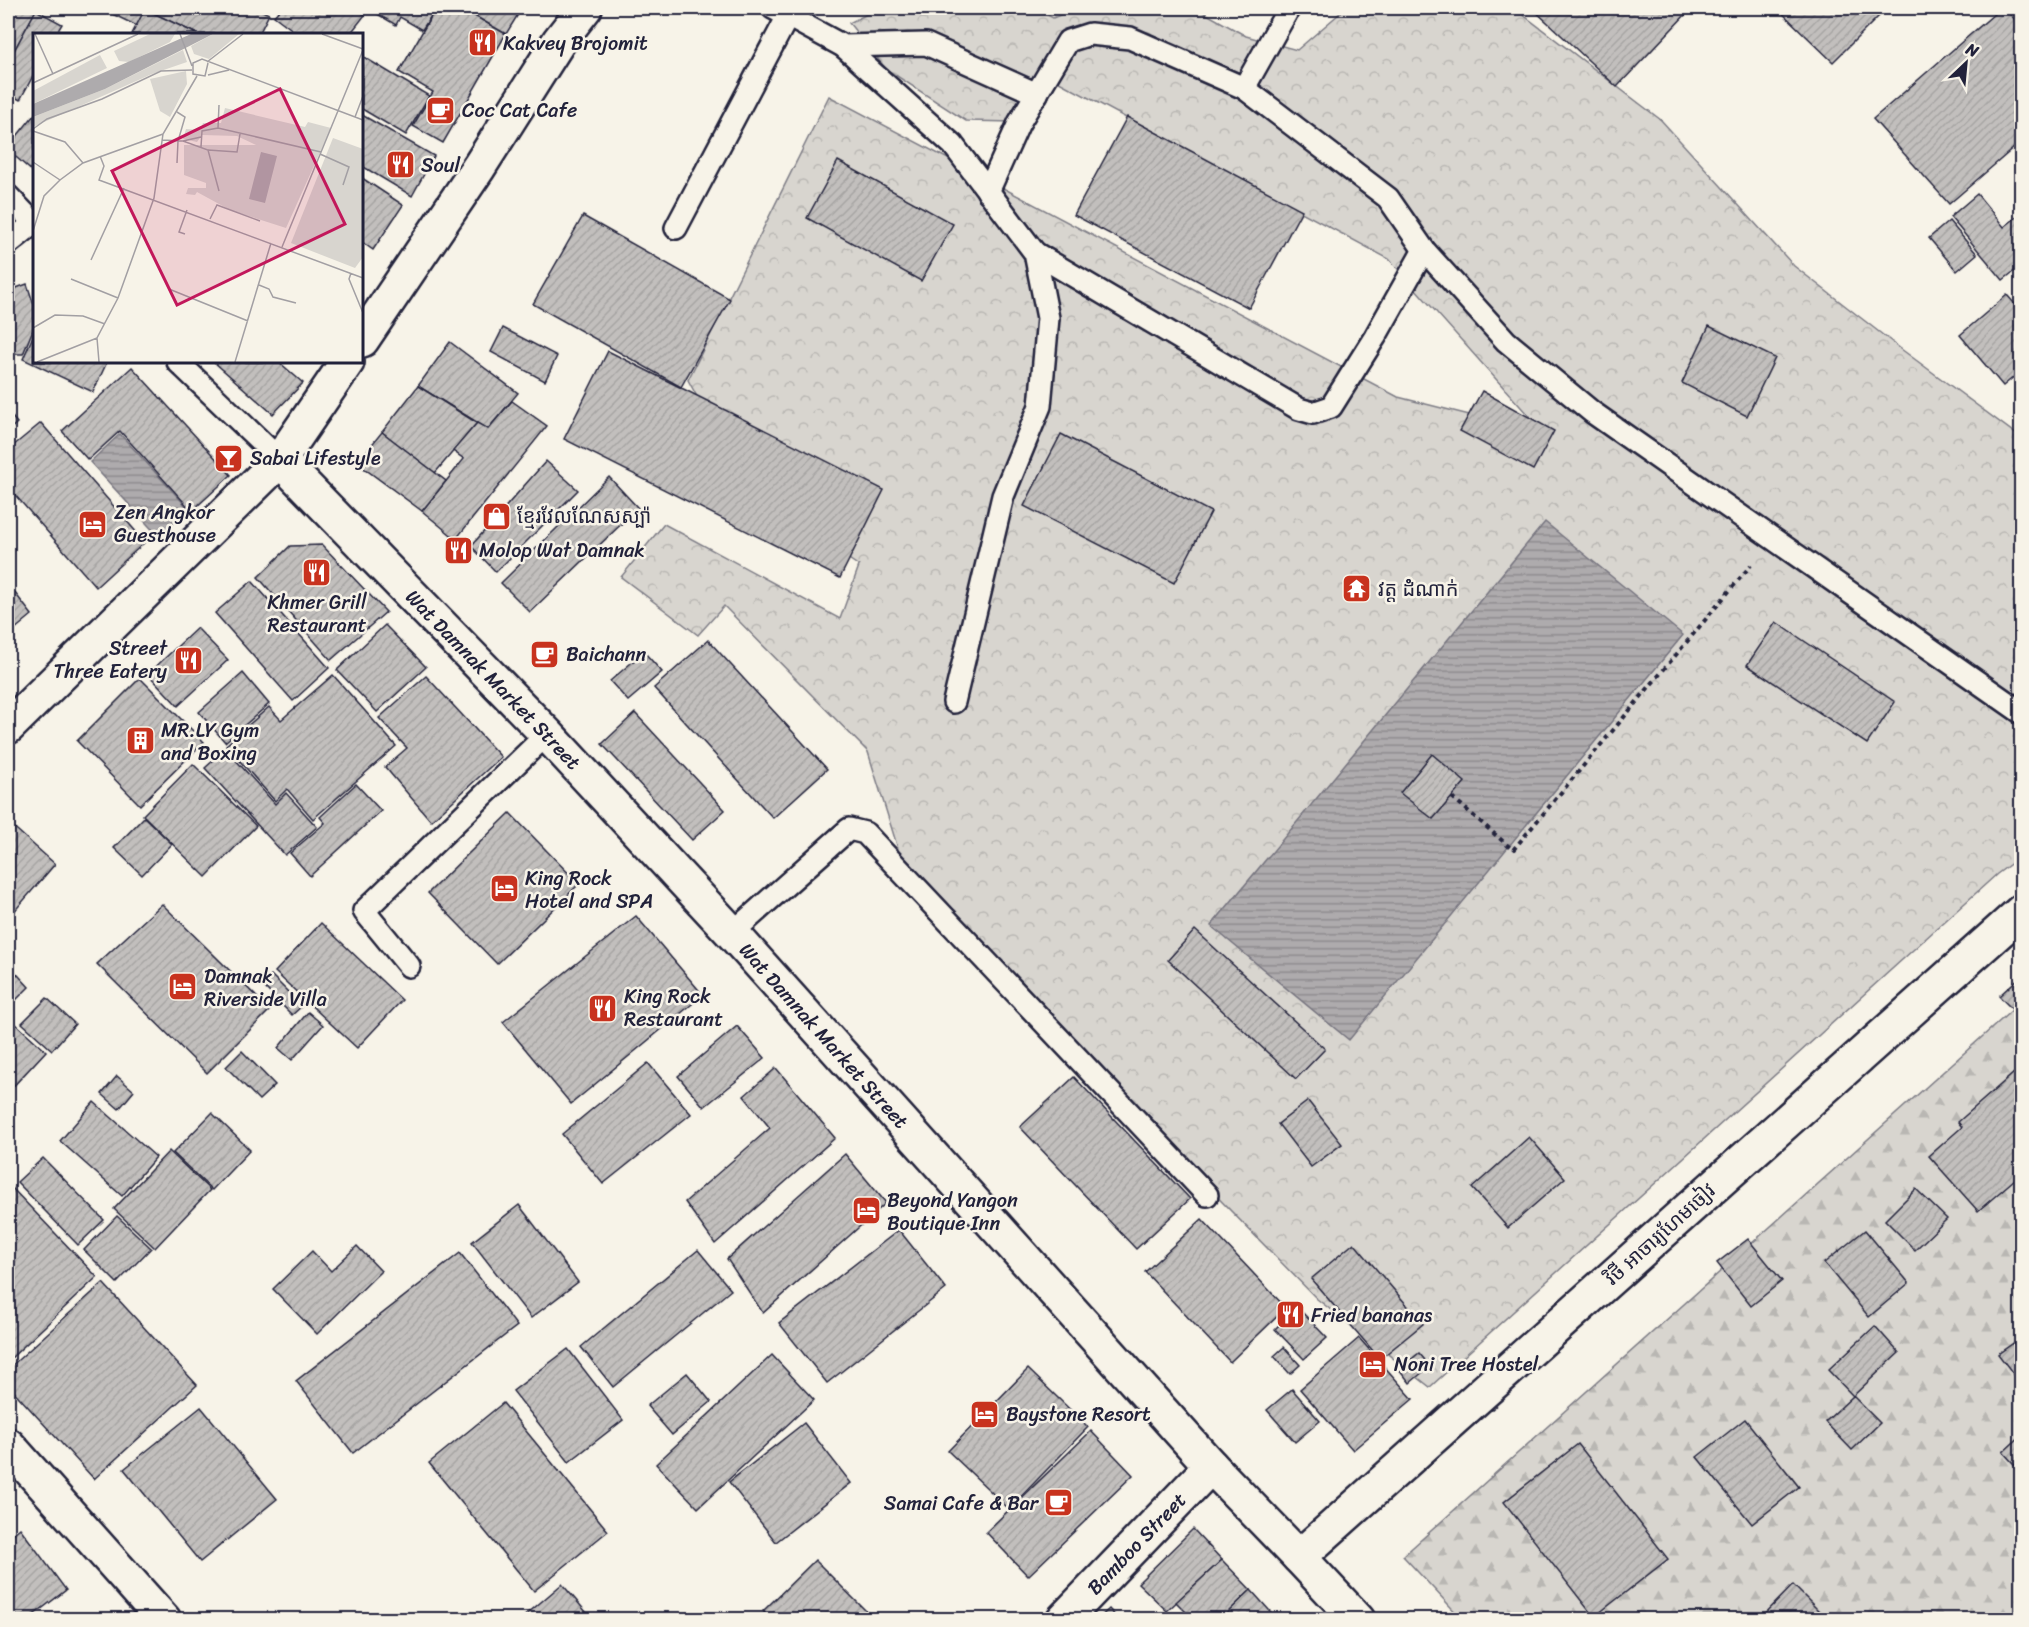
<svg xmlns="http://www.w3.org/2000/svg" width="2029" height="1627" font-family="Sriracha,'Noto Sans Khmer',sans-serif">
  <defs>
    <pattern id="forest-firs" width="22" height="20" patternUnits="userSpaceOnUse" patternTransform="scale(1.5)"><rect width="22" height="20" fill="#d8d5cf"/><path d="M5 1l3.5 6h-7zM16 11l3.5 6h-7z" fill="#b9b7b3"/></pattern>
    <pattern id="park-crowns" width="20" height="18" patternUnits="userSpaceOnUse" patternTransform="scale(1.5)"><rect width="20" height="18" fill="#d8d5cf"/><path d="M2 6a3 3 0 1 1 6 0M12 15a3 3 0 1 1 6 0" fill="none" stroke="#b9b7b3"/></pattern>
    <pattern id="water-rules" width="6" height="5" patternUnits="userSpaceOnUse" patternTransform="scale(1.5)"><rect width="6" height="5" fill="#aeabad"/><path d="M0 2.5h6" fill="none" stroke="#8d8b8e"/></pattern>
    <pattern id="building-hatch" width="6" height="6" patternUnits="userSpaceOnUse" patternTransform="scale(1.5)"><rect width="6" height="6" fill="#c2bfbd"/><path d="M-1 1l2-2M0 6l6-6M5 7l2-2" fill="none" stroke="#a6a4a3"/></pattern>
  </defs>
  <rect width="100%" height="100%" fill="#f7f3e8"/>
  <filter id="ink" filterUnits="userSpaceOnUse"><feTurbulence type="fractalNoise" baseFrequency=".0167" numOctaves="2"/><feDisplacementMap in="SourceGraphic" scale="12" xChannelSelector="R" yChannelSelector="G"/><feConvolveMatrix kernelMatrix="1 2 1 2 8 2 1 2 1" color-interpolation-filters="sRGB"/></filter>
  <g filter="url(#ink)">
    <polygon fill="url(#forest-firs)" stroke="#7d7c85" stroke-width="1.5" points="2021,1002 2021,1619 1462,1619 1403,1556"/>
    <polygon fill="url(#park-crowns)" stroke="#7d7c85" stroke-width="1.5" points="879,8 1034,8 1053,18 1077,8 1196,8 1246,36 1297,50 1346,8 1514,8 1661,120 1794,266 1901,349 2021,438 2021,856 1997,874 1430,1387 1317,1299 970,944 899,852 868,752 724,606 698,635 621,577 664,524 840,619 859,566 748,490 688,380 829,96 1398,397 1545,434 1389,259 1048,76 1015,122 966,121 886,69 849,23"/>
    <g fill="url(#water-rules)" stroke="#76747f" stroke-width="1.5">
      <polygon points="120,434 189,509 159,537 90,462"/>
      <polygon points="1545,522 1683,635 1349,1040 1211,926"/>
    </g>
    <g fill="url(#building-hatch)" stroke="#22223b" stroke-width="1.5">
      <polygon points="8,8 32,8 36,10 8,62"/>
      <polygon points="100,8 256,8 269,14 259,34 197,34 145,9 137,26"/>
      <polygon points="281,8 355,8 365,15 350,34 298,34 274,16"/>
      <polygon points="367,8 436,8 422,30 400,17 396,25"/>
      <polygon points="436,8 461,8 506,34 443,143 413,126 433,92 399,72"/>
      <polygon points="461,8 522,8 506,34"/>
      <polygon points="1532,8 1679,8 1686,14 1617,87"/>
      <polygon points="1777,8 1887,8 1833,62"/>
      <polygon points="2001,8 2004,8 2022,27 2022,141 1949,204 1873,119"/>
      <polygon points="145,9 197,34 132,34"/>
      <polygon points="36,10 62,24 56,34 34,34 34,74 20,100 8,93 8,62"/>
      <polygon points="362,56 429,96 406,135 362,109"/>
      <polygon points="34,115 34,173 8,150 8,147"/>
      <polygon points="362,115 434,156 412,196 362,166"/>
      <polygon points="1127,117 1302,210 1249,308 1074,215"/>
      <polygon points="838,161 953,224 921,281 807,218"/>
      <polygon points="362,178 403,205 373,250 362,242"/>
      <polygon points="1977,194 2004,227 2022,213 2022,265 2003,280 1950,217"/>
      <polygon points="583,216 730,299 681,387 533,304"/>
      <polygon points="1949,221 1977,254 1957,271 1929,238"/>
      <polygon points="27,284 34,305 34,327 23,354 8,354 8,291"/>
      <polygon points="2007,295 2022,312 2022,370 2003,386 1960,335"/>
      <polygon points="1709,326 1775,358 1747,416 1682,383"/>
      <polygon points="503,328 557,356 545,381 491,352"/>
      <polygon points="34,334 34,362 107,362 93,392 23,359"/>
      <polygon points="450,342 518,393 488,429 418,386"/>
      <polygon points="608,351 884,490 840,578 564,439"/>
      <polygon points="214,362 279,362 303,383 273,414"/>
      <polygon points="132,367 231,475 192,511 120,431 88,460 62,431"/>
      <polygon points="418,386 477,423 435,473 382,432"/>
      <polygon points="1482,391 1554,431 1533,470 1460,431"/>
      <polygon points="512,401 547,426 456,539 422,511 464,459 453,451 477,423 488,429"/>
      <polygon points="8,412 17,423 8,431"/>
      <polygon points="41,423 145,542 96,587 8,487 8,450"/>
      <polygon points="382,432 446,481 422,511 357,463"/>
      <polygon points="1061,434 1211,512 1174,583 1024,506"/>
      <polygon points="546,461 578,490 496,572 471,546"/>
      <polygon points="609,477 638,508 530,612 501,583"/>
      <polygon points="322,545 386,612 331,660 258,577 290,546"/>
      <polygon points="252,581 329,668 293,701 215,613"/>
      <polygon points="8,584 32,615 8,635"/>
      <polygon points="1776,622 1895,702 1867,744 1747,665"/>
      <polygon points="385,625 426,667 377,712 337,670"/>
      <polygon points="197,628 228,660 178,706 148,674"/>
      <polygon points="708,640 827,769 773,818 654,688"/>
      <polygon points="644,652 662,672 628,701 610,681"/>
      <polygon points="243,673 269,704 225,742 199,712"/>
      <polygon points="333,675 396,746 313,819 287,789 275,801 226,745 269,707 281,720"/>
      <polygon points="426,676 501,757 431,821 385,767 407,748 379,718"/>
      <polygon points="140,678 204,742 140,805 77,741"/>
      <polygon points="635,713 725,810 692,840 602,744"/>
      <polygon points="226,749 275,804 286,793 317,827 285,855 205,768"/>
      <polygon points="1432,754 1465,782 1433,819 1400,793"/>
      <polygon points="193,764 256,826 206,877 143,815"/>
      <polygon points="356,784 381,811 310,876 290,853 325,823 320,817"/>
      <polygon points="510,813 579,884 497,964 428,893"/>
      <polygon points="144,817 172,844 142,875 114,848"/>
      <polygon points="8,822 55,864 12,914 8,910"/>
      <polygon points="162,904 270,1010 207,1073 97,964"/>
      <polygon points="636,916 703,995 571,1104 503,1022"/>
      <polygon points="321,923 402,1000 357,1048 275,972"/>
      <polygon points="1195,930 1325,1049 1296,1079 1168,960"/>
      <polygon points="8,964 29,987 8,1008"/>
      <polygon points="271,975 302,1006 292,1015 261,984"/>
      <polygon points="2022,975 2022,1019 1999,996"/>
      <polygon points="47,998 75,1024 52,1050 22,1023"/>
      <polygon points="308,1012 323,1025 292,1060 278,1048"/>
      <polygon points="16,1024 46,1051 8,1092 8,1034"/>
      <polygon points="737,1026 765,1058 704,1107 678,1076"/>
      <polygon points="242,1051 275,1085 259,1100 226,1067"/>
      <polygon points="648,1063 691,1114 603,1184 562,1134"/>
      <polygon points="2022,1066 2022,1173 1978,1211 1929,1156 1962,1127 1958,1122"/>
      <polygon points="776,1068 835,1138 715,1244 685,1202 770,1128 744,1096"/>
      <polygon points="117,1076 134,1091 119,1109 102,1094"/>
      <polygon points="1074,1077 1190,1199 1136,1249 1020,1127"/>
      <polygon points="1308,1101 1342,1144 1311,1167 1278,1124"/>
      <polygon points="94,1102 156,1157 122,1196 60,1141"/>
      <polygon points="212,1113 250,1150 212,1190 173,1153"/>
      <polygon points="1529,1137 1565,1178 1508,1228 1472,1188"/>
      <polygon points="169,1151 210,1190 155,1248 114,1209"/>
      <polygon points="845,1154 886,1203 763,1313 727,1259"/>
      <polygon points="43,1158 104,1220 78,1245 17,1182"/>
      <polygon points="11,1187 97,1277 8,1361 8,1191"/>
      <polygon points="1916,1189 1947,1219 1915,1250 1885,1220"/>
      <polygon points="519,1205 578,1282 531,1318 472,1242"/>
      <polygon points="117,1216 151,1248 117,1283 84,1250"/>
      <polygon points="1202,1219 1286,1308 1230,1362 1145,1272"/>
      <polygon points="899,1230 946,1289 827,1383 779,1323"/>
      <polygon points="1865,1230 1909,1283 1869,1317 1824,1263"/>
      <polygon points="1748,1239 1782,1281 1751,1306 1717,1263"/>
      <polygon points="1354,1243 1423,1324 1380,1359 1311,1279"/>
      <polygon points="357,1246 381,1271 317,1334 273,1289 312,1251 331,1271"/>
      <polygon points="698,1250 731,1290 613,1387 581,1347"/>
      <polygon points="460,1253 517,1326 353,1453 296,1381"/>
      <polygon points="103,1283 197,1385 94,1479 8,1385 8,1369"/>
      <polygon points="1297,1307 1327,1338 1304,1359 1275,1329"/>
      <polygon points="1875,1326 1899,1353 1853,1396 1828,1370"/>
      <polygon points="2022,1337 2022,1385 1998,1354"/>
      <polygon points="1359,1338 1413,1399 1353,1450 1300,1389"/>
      <polygon points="1284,1347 1300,1365 1290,1374 1274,1356"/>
      <polygon points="568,1349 623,1420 569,1462 513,1391"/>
      <polygon points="1419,1353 1430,1366 1410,1383 1399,1369"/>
      <polygon points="772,1355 814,1400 698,1508 656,1464"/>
      <polygon points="1028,1369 1088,1427 1009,1509 948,1451"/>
      <polygon points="687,1373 711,1402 672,1435 647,1406"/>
      <polygon points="1292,1389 1320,1421 1295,1442 1267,1410"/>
      <polygon points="1853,1396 1880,1423 1852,1450 1825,1422"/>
      <polygon points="503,1403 608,1531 534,1591 429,1463"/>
      <polygon points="201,1407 277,1499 200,1562 124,1469"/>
      <polygon points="1745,1419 1799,1487 1752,1524 1697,1457"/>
      <polygon points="804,1423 851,1483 776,1542 729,1482"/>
      <polygon points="1091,1431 1133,1475 1028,1576 986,1532"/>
      <polygon points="2022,1435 2022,1473 2003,1452"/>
      <polygon points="1578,1444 1668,1559 1594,1617 1504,1502"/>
      <polygon points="20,1528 66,1590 27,1620 8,1620 8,1538"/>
      <polygon points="1193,1529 1222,1560 1167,1611 1138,1583"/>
      <polygon points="815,1560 875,1620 771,1620 763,1611"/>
      <polygon points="1222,1560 1251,1590 1220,1620 1194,1620 1176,1602"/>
      <polygon points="562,1584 593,1620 520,1620"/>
      <polygon points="1793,1585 1822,1614 1817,1620 1759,1620"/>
      <polygon points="1251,1590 1278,1620 1220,1620"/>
      <polygon points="1109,1609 1119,1620 1097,1620"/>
    </g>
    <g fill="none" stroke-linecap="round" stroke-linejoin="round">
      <defs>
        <g id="lane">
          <polyline points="773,8 843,46 953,145 1035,253 1048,318 1040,406 1003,496 954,702"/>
          <polyline points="843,46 926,44 1037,94"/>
          <polyline points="1244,88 1289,8"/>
          <polyline points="988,192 1019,123 1068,41 1090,34 1130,38 1244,88 1388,198 1424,250 1506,341 1592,412 2022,713"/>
          <polyline points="8,196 34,223"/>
          <polyline points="676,228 788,16 796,8"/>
          <polyline points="8,244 34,223"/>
          <polyline points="1035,253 1299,409 1313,413 1331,407 1375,337 1424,250"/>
          <polyline points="178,362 280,460"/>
          <polyline points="732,933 849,829 865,833 1207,1195"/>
          <polyline points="409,966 364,911 547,734"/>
        </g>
        <g id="street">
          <polyline points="362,340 479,167 559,41 585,8"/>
          <path id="s1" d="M280,460l267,274 185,199 479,533"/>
          <polyline points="8,727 280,460 347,362"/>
          <polyline points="8,1445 164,1620"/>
          <polyline points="1299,1557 1358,1620"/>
        </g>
        <g id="secondary">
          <path id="s2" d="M1063,1620l148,-154 88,91 723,-646"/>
        </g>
      </defs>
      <use href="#lane" stroke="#22223b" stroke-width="26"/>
      <use href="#street" stroke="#22223b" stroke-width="38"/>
      <use href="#secondary" stroke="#22223b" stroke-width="38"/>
      <polyline stroke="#22223b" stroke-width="4" stroke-dasharray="4.5 4.5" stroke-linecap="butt" points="1452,797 1513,850 1751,565"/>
      <use href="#lane" stroke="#f7f3e8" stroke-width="21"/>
      <use href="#street" stroke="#f7f3e8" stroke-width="33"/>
      <use href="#secondary" stroke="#f7f3e8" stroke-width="33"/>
    </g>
  </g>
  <defs>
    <symbol id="restaurant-square" viewBox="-11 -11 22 22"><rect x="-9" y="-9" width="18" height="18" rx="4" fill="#c8321e" stroke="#f7f3e8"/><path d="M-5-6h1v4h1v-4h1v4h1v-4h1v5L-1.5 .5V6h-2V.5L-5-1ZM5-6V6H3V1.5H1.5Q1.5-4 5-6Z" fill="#fff"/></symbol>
    <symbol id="cafe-square" viewBox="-11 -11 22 22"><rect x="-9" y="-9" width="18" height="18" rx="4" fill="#c8321e" stroke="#f7f3e8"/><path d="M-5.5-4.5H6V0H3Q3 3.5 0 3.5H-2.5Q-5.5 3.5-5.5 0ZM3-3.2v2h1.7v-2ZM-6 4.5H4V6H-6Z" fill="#fff"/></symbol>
    <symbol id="bar-square" viewBox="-11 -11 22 22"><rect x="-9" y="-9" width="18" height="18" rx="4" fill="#c8321e" stroke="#f7f3e8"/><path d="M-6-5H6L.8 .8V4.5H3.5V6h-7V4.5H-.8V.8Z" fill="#fff"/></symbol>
    <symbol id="shop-square" viewBox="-11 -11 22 22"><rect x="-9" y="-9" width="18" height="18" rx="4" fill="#c8321e" stroke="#f7f3e8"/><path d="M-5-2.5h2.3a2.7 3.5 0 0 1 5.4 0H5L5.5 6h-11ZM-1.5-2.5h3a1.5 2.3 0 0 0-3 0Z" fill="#fff"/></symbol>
    <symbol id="hotel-square" viewBox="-11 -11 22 22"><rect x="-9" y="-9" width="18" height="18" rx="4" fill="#c8321e" stroke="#f7f3e8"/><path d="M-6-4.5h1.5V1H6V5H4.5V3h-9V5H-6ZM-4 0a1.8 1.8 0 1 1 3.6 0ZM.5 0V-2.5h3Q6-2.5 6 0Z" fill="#fff"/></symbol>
    <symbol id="temple-square" viewBox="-11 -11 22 22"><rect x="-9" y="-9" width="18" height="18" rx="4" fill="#c8321e" stroke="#f7f3e8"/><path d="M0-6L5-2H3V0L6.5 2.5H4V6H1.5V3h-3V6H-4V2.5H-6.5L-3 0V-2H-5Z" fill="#fff"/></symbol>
    <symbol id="building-square" viewBox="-11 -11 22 22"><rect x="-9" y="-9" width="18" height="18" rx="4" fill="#c8321e" stroke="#f7f3e8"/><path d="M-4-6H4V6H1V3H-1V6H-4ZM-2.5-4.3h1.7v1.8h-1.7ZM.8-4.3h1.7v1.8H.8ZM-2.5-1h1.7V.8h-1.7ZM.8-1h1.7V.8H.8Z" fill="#fff"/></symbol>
  </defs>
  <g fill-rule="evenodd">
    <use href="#restaurant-square" x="466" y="26" width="33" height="33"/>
    <use href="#cafe-square" x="424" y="94" width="33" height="33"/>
    <use href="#restaurant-square" x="384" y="148" width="33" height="33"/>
    <use href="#bar-square" x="212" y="442" width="33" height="33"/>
    <use href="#shop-square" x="480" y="500" width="33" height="33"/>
    <use href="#hotel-square" x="76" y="508" width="33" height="33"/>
    <use href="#restaurant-square" x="442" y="534" width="33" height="33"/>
    <use href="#restaurant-square" x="300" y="556" width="33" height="33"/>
    <use href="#temple-square" x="1340" y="572" width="33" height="33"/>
    <use href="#cafe-square" x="528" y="638" width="33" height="33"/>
    <use href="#restaurant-square" x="172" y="644" width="33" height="33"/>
    <use href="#building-square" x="124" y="724" width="33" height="33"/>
    <use href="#hotel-square" x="488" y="872" width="33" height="33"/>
    <use href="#hotel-square" x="166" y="970" width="33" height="33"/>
    <use href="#restaurant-square" x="586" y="992" width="33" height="33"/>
    <use href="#hotel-square" x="850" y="1194" width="33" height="33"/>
    <use href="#restaurant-square" x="1274" y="1298" width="33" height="33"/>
    <use href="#hotel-square" x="1356" y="1348" width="33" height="33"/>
    <use href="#hotel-square" x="968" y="1398" width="33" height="33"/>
    <use href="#cafe-square" x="1042" y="1486" width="33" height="33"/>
  </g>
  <g text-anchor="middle" stroke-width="5" stroke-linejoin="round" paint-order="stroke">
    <g font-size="20" fill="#22223b" stroke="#f7f3e8" text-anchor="start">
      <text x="503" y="50">Kakvey Brojomit</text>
      <text x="462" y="117">Coc Cat Cafe</text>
      <text x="421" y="172">Soul</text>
      <text x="250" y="465">Sabai Lifestyle</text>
      <text x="114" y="519">Zen Angkor<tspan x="114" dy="23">Guesthouse</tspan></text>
      <text x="517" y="523">ខ្មែរវែលណែសស្ប៉ា</text>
      <text x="479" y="557">Molop Wat Damnak</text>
      <text x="1378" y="596">វត្ត ដំំណាក់</text>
      <text x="317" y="609" text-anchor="middle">Khmer Grill<tspan x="317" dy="23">Restaurant</tspan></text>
      <text x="167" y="655" text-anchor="end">Street<tspan x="167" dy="23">Three Eatery</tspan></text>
      <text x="566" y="661">Baichann</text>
      <text x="161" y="737">MR.LY Gym<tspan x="161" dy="23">and Boxing</tspan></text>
      <text x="525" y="885">King Rock<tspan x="525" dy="23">Hotel and SPA</tspan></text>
      <text x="204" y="983">Damnak<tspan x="204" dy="23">Riverside Villa</tspan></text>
      <text x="624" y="1003">King Rock<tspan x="624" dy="23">Restaurant</tspan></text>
      <text x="887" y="1207">Beyond Yangon<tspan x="887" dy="23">Boutique Inn</tspan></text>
      <text x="1311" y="1322">Fried bananas</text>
      <text x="1394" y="1371">Noni Tree Hostel</text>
      <text x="1006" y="1421">Baystone Resort</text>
      <text x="1038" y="1510" text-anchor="end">Samai Cafe &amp; Bar</text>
    </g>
    <g font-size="20" fill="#22223b" stroke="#f7f3e8">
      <text dy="7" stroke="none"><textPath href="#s1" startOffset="306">Wat Damnak Market Street</textPath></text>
      <text dy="7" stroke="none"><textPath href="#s1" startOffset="792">Wat Damnak Market Street</textPath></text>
      <text transform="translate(1660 1234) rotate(-42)" y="7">វិថី អាចារ្យហែមចៀវ</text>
      <text dy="7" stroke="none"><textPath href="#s2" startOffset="106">Bamboo Street</textPath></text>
    </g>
  </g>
  <g transform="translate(33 33)">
    <rect width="330" height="330" fill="#f7f3e8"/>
    <path d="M300,105l30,11v108l-8,11 -64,-25z" fill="#d8d5cf"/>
    <path d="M117,1h25l-5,8 -41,20 -10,-1 -5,-10zM180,1h26l-30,25 -15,-5 -3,-8zM150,17l4,12 -35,12 -119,53v-10l72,-28zM67,22l7,13 -74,36v-13zM192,75l80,19 3,-5 23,6 -45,100 -56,-18 -33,-18 -2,3 -9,-1 2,-6h18v-5l-22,-8v-30h72l-19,-9 -35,-1 -5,7 -14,-3 3,-10 14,1 3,-7h18z" fill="#d8d5cf"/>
    <path d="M153,38l1,13 -17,33 -10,-6 -10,-32z" fill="#d8d5cf"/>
    <path d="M158,1h22l-108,55 -72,28v-13zM228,119l16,4 -12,47 -16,-4z" fill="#aeabad"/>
    <path fill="none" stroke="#a29fa3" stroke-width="1.5" d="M2,1l18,40M147,1l12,32M289,1l41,15M174,29l36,-28M175,30l-3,13 -12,-2v-11l9,-4 161,61M175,42l21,-5M0,50l105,-49M322,84l8,-21M185,95l1,-23M0,96l14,-10 55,-20 59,-28 31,-1M0,98l32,11 18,21M129,107l21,1 25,9 11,41M150,108l18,-4M168,114l1,-16 16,-3 103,24M175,117l29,2 3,-18M287,121l29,13 -6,18M67,123l4,10 -5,14 264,98M0,129l27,18M144,130l1,-22 7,-24 -8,-5M177,186l7,-14 43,16M0,198l11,-35 16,-16 23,-17 80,-29M152,201l-6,-2 8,-22M249,214l81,-197M58,227l33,-72M318,240l-2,6 14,34M38,246l47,19M226,252l10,4 4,8 23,6M136,256l79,32M0,295l22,-13 28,1 22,8M4,329l60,-24M66,329l-2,-24 21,-40 36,-100 9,-64 34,-58M202,329l36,-119"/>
    <path fill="#c2185b" fill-opacity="0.15" stroke="#c2185b" stroke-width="3" d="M247,56l65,135 -168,81 -65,-134z"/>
    <rect width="330" height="330" fill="none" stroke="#22223b" stroke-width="3"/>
  </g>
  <rect width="2029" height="1627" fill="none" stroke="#f7f3e8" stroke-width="30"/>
  <rect x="15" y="15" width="1999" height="1597" fill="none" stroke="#22223b" stroke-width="2" filter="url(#ink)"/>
  <g transform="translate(1966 63) rotate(26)" stroke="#f7f3e8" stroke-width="4.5" paint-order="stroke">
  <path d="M0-4.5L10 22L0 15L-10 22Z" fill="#22223b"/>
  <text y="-9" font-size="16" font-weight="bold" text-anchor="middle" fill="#22223b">N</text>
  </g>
</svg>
